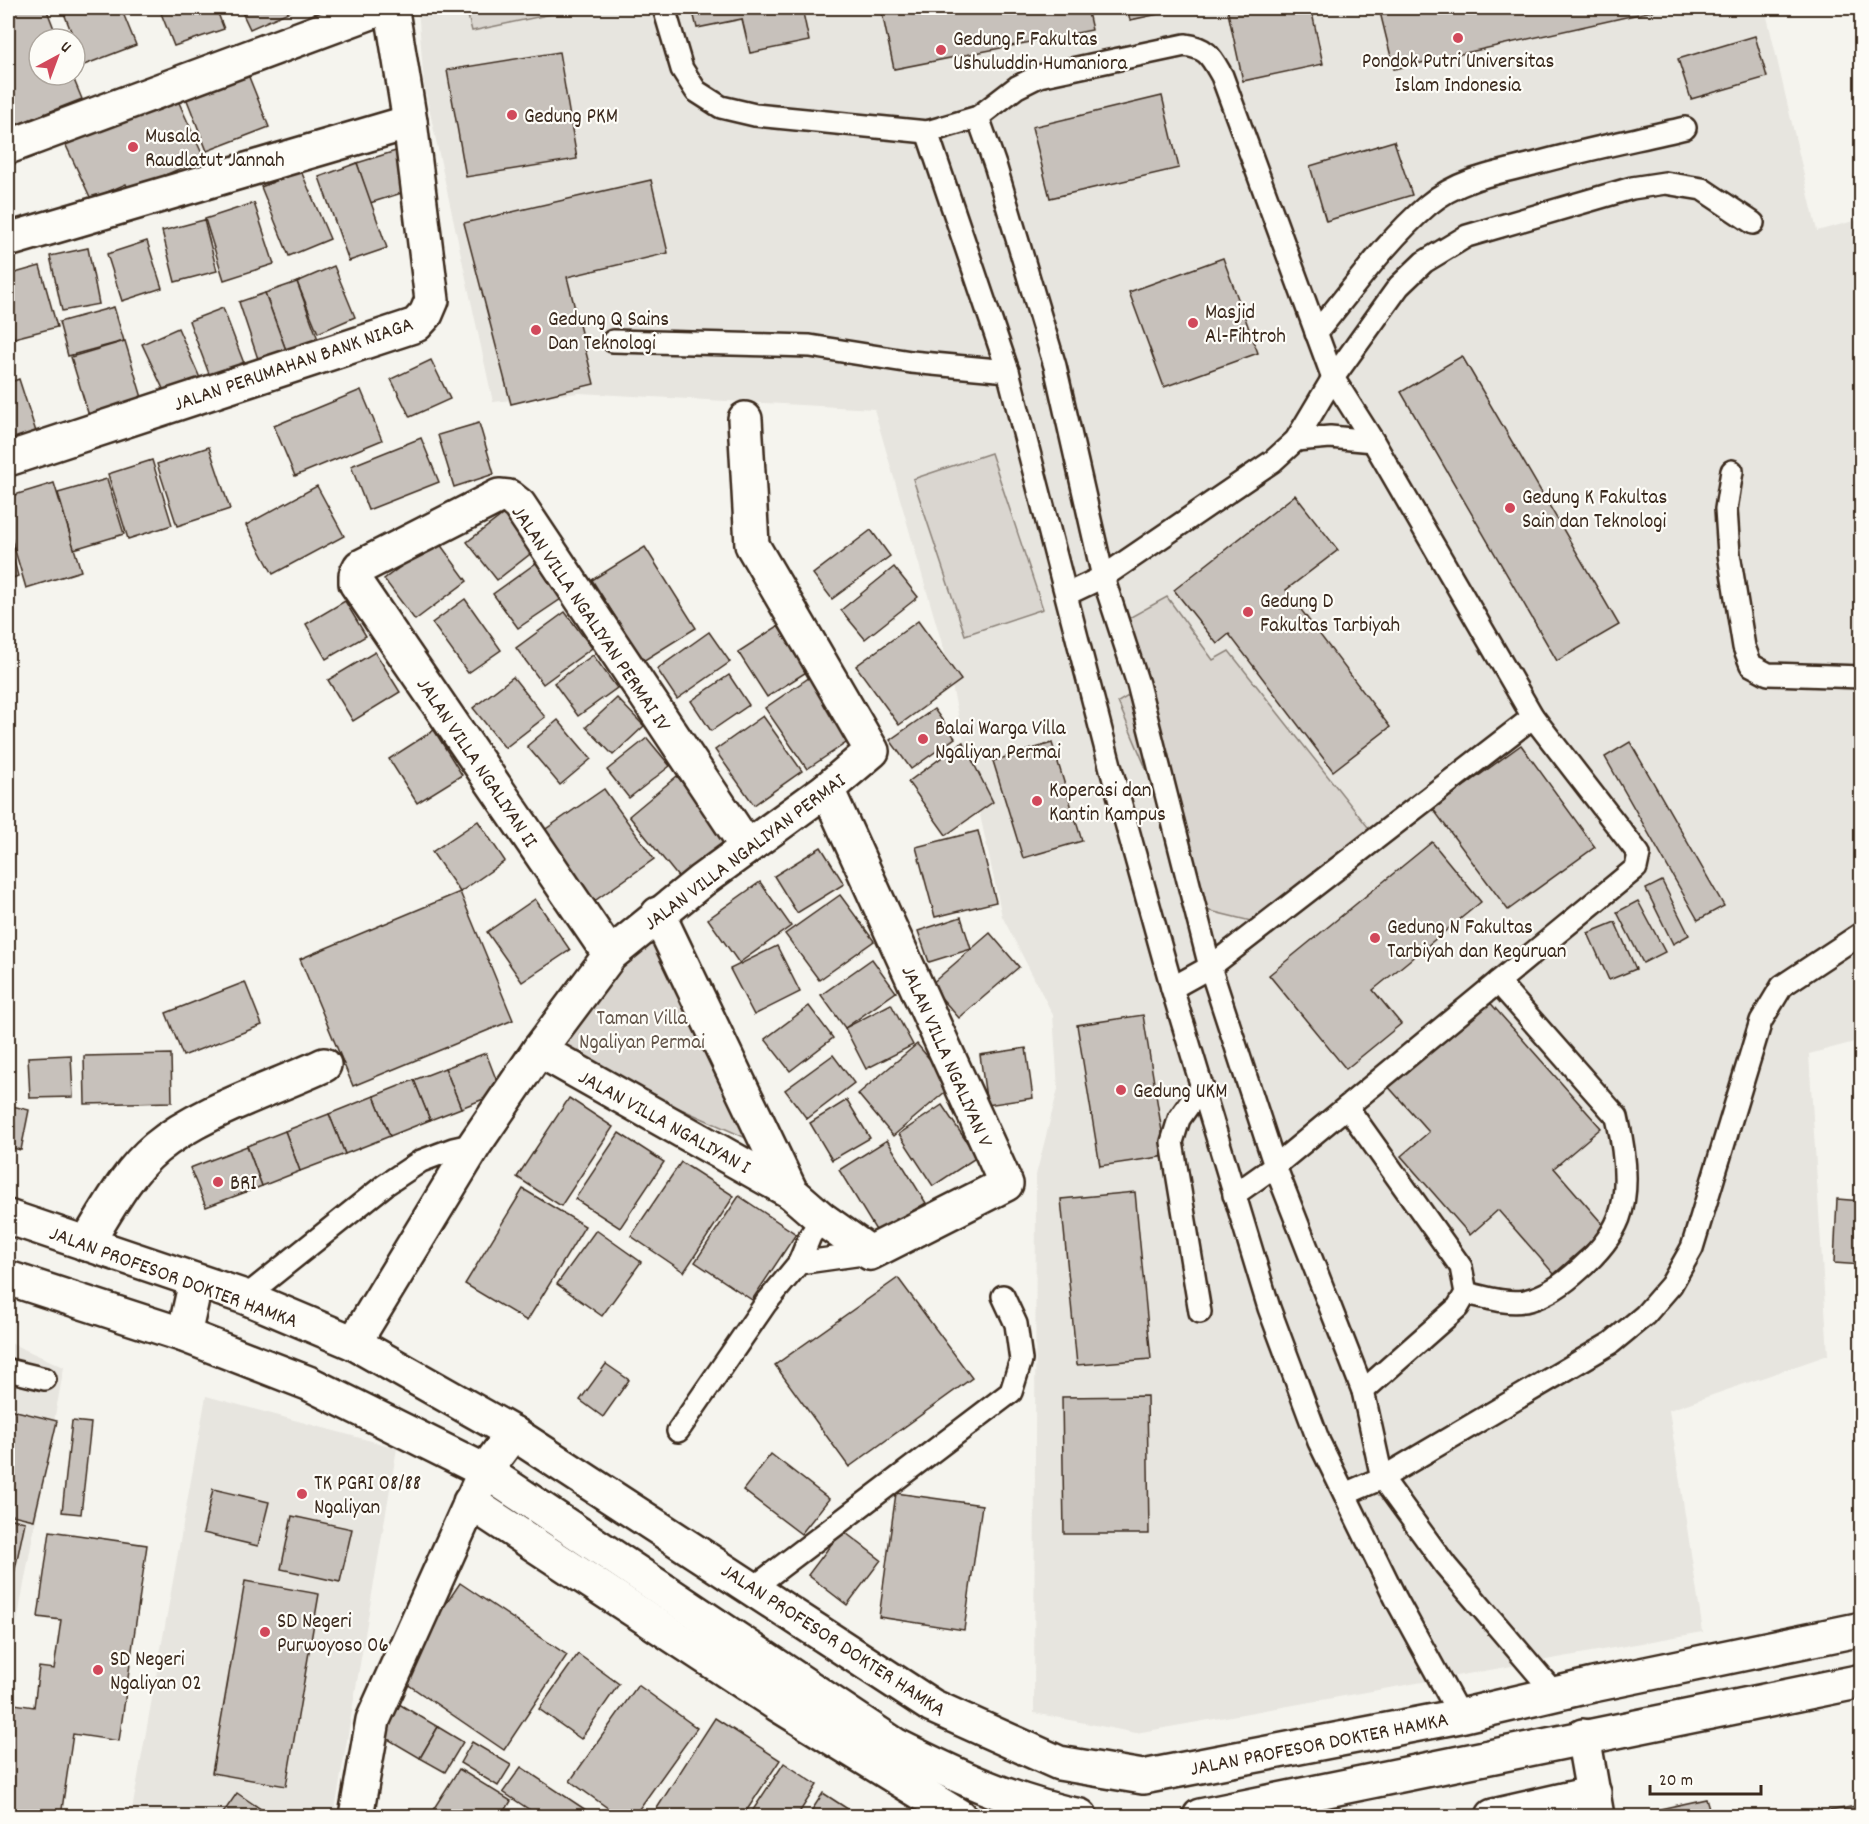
<svg xmlns="http://www.w3.org/2000/svg" width="1869" height="1824" font-family="Dekko,sans-serif">
  <rect width="100%" height="100%" fill="#f5f4ee"/>
  <filter id="ink" filterUnits="userSpaceOnUse"><feTurbulence type="fractalNoise" baseFrequency=".0167" numOctaves="2"/><feDisplacementMap in="SourceGraphic" scale="12" xChannelSelector="R" yChannelSelector="G"/><feConvolveMatrix kernelMatrix="1 2 1 2 8 2 1 2 1" color-interpolation-filters="sRGB"/></filter>
  <g filter="url(#ink)">
    <g fill="#e7e5df">
      <polygon points="418,8 1765,8 1817,231 1861,219 1862,1040 1809,1054 1828,1355 1669,1410 1703,1632 1136,1733 1034,1713 1036,1175 1058,1089 1053,1015 1002,916 945,654 874,409 579,393 493,402 424,85"/>
      <polygon points="8,1342 64,1367 8,1671"/>
      <polygon points="206,1396 397,1448 334,1816 131,1816"/>
    </g>
    <g fill="#dad6d0" stroke="#8a8077" stroke-width="1.5">
      <polygon points="466,8 580,8 472,31"/>
      <polygon points="991,453 1043,609 965,635 913,479"/>
      <polygon points="1167,597 1213,660 1229,651 1379,841 1259,923 1206,910 1118,702 1145,686 1118,624"/>
      <polygon points="664,929 746,1138 553,1052 619,964"/>
    </g>
    <g fill="#c7c1bb" stroke="#3b2a1e" stroke-width="1.5">
      <polygon points="8,8 46,8 58,39 39,39 39,75 72,75 82,99 13,126 8,111"/>
      <polygon points="62,8 121,8 136,45 84,65"/>
      <polygon points="159,8 216,8 224,29 174,46"/>
      <polygon points="240,8 292,8 293,10 250,29"/>
      <polygon points="692,8 802,8 809,41 750,53 742,19 697,28"/>
      <polygon points="881,8 1087,8 1092,30 894,69"/>
      <polygon points="1127,8 1187,8 1130,20"/>
      <polygon points="1227,8 1311,8 1323,64 1243,81"/>
      <polygon points="1379,8 1666,8 1394,69"/>
      <polygon points="1755,36 1767,77 1691,99 1678,59"/>
      <polygon points="559,52 577,159 466,177 447,70"/>
      <polygon points="247,72 269,127 207,151 185,95"/>
      <polygon points="176,96 204,158 129,191 126,184 91,199 62,137"/>
      <polygon points="1162,96 1179,168 1050,198 1032,127"/>
      <polygon points="1394,141 1412,195 1326,221 1310,166"/>
      <polygon points="399,150 411,190 370,203 357,163"/>
      <polygon points="357,163 387,248 349,261 319,177"/>
      <polygon points="301,171 330,239 289,256 261,187"/>
      <polygon points="651,180 668,253 567,277 594,384 511,404 464,223"/>
      <polygon points="254,203 274,264 224,280 205,219"/>
      <polygon points="204,220 217,271 175,282 162,231"/>
      <polygon points="147,241 162,288 122,301 107,254"/>
      <polygon points="88,248 99,304 62,311 50,256"/>
      <polygon points="1223,258 1258,353 1164,387 1129,292"/>
      <polygon points="40,266 57,327 14,338 8,314 8,275"/>
      <polygon points="334,266 355,317 318,333 297,282"/>
      <polygon points="297,282 319,342 287,353 265,293"/>
      <polygon points="265,293 287,353 259,362 239,302"/>
      <polygon points="114,307 124,341 68,356 59,322"/>
      <polygon points="223,308 245,366 211,379 189,321"/>
      <polygon points="178,328 200,378 165,393 142,344"/>
      <polygon points="125,341 143,401 89,416 71,357"/>
      <polygon points="1462,356 1619,625 1557,661 1401,392"/>
      <polygon points="431,360 450,399 410,417 391,379"/>
      <polygon points="19,379 38,438 8,448 8,383"/>
      <polygon points="361,390 382,440 295,476 274,426"/>
      <polygon points="479,423 494,474 454,487 438,435"/>
      <polygon points="421,438 439,482 368,510 351,466"/>
      <polygon points="209,447 230,509 177,526 157,464"/>
      <polygon points="152,460 172,525 128,539 108,474"/>
      <polygon points="107,479 124,534 74,549 58,493"/>
      <polygon points="54,483 81,571 26,588 8,527 8,497"/>
      <polygon points="317,486 344,536 273,574 246,525"/>
      <polygon points="1295,495 1338,550 1286,590 1390,727 1333,771 1229,634 1217,644 1174,590"/>
      <polygon points="505,513 534,551 497,580 467,542"/>
      <polygon points="871,530 890,556 832,599 813,574"/>
      <polygon points="8,538 18,576 8,580"/>
      <polygon points="437,540 467,581 415,620 384,579"/>
      <polygon points="645,547 696,628 643,661 592,580"/>
      <polygon points="536,563 561,599 518,628 493,594"/>
      <polygon points="894,567 918,597 865,639 841,610"/>
      <polygon points="465,599 501,650 468,673 432,623"/>
      <polygon points="345,601 366,636 326,659 306,624"/>
      <polygon points="565,612 592,648 543,684 516,648"/>
      <polygon points="918,621 961,680 899,725 856,666"/>
      <polygon points="778,626 808,671 767,697 738,652"/>
      <polygon points="709,632 730,662 677,699 657,669"/>
      <polygon points="375,652 400,692 353,721 328,680"/>
      <polygon points="593,655 617,688 578,716 554,683"/>
      <polygon points="729,675 749,705 711,731 691,701"/>
      <polygon points="813,675 855,737 807,769 765,708"/>
      <polygon points="513,677 545,717 505,748 473,708"/>
      <polygon points="617,698 644,726 613,755 586,727"/>
      <polygon points="934,709 955,738 911,769 890,740"/>
      <polygon points="763,716 802,771 754,805 715,750"/>
      <polygon points="558,720 591,759 560,785 527,746"/>
      <polygon points="434,730 462,775 417,803 389,759"/>
      <polygon points="647,738 670,766 629,798 607,770"/>
      <polygon points="963,742 993,802 946,835 908,782"/>
      <polygon points="1630,742 1724,906 1698,920 1605,757"/>
      <polygon points="1052,743 1082,841 1023,858 993,761"/>
      <polygon points="1521,745 1595,847 1508,910 1433,809"/>
      <polygon points="677,776 732,844 683,883 629,816"/>
      <polygon points="604,789 654,859 593,902 543,831"/>
      <polygon points="478,821 505,861 460,892 432,852"/>
      <polygon points="978,831 996,902 935,917 916,847"/>
      <polygon points="1432,842 1481,902 1373,990 1401,1024 1346,1069 1269,975"/>
      <polygon points="821,847 844,884 797,913 774,876"/>
      <polygon points="1662,881 1689,935 1673,944 1646,889"/>
      <polygon points="760,882 791,926 739,963 708,919"/>
      <polygon points="460,892 513,1020 353,1086 300,959"/>
      <polygon points="840,895 874,941 819,980 785,934"/>
      <polygon points="535,899 570,950 522,982 487,932"/>
      <polygon points="1638,901 1665,952 1643,963 1617,912"/>
      <polygon points="961,917 971,949 929,962 918,931"/>
      <polygon points="1615,922 1636,969 1609,980 1588,933"/>
      <polygon points="990,933 1019,967 959,1018 930,985"/>
      <polygon points="777,946 800,992 754,1015 730,969"/>
      <polygon points="872,959 896,992 845,1028 821,995"/>
      <polygon points="245,982 262,1025 183,1056 166,1013"/>
      <polygon points="1486,998 1601,1128 1554,1168 1606,1228 1554,1274 1498,1210 1470,1235 1401,1156 1429,1132 1386,1084"/>
      <polygon points="891,1004 913,1045 866,1069 845,1028"/>
      <polygon points="809,1006 833,1038 790,1071 765,1039"/>
      <polygon points="1143,1015 1166,1156 1100,1166 1077,1025"/>
      <polygon points="917,1044 952,1086 893,1136 858,1094"/>
      <polygon points="1026,1048 1033,1098 987,1105 980,1055"/>
      <polygon points="486,1053 501,1092 461,1108 445,1068"/>
      <polygon points="171,1054 172,1102 85,1104 84,1056"/>
      <polygon points="71,1055 73,1097 30,1098 28,1057"/>
      <polygon points="833,1055 854,1083 807,1119 785,1090"/>
      <polygon points="445,1068 461,1108 430,1120 414,1080"/>
      <polygon points="414,1080 430,1120 390,1136 374,1096"/>
      <polygon points="374,1096 390,1136 345,1154 329,1114"/>
      <polygon points="569,1098 613,1127 561,1206 517,1177"/>
      <polygon points="847,1100 870,1138 832,1160 810,1123"/>
      <polygon points="8,1105 29,1110 21,1150 8,1147"/>
      <polygon points="942,1105 977,1157 933,1186 899,1134"/>
      <polygon points="329,1114 345,1154 300,1171 285,1131"/>
      <polygon points="285,1131 300,1171 262,1186 247,1146"/>
      <polygon points="619,1133 664,1162 620,1228 575,1199"/>
      <polygon points="887,1140 926,1203 877,1232 839,1170"/>
      <polygon points="247,1146 262,1186 206,1207 190,1168"/>
      <polygon points="681,1162 734,1196 684,1272 631,1236"/>
      <polygon points="523,1189 585,1226 527,1321 465,1284"/>
      <polygon points="1135,1192 1151,1359 1077,1365 1061,1199"/>
      <polygon points="739,1196 796,1234 752,1300 695,1262"/>
      <polygon points="1837,1199 1862,1201 1862,1265 1834,1263"/>
      <polygon points="596,1230 641,1262 602,1316 557,1284"/>
      <polygon points="898,1278 972,1378 849,1467 775,1365"/>
      <polygon points="606,1364 629,1380 603,1417 580,1400"/>
      <polygon points="1147,1396 1149,1534 1064,1534 1062,1397"/>
      <polygon points="8,1409 57,1421 34,1520 8,1514"/>
      <polygon points="72,1421 91,1423 81,1514 62,1512"/>
      <polygon points="771,1454 829,1499 801,1534 743,1490"/>
      <polygon points="213,1489 269,1502 258,1546 203,1533"/>
      <polygon points="896,1493 982,1505 964,1630 879,1617"/>
      <polygon points="292,1516 352,1529 340,1582 281,1569"/>
      <polygon points="8,1518 25,1522 8,1602"/>
      <polygon points="842,1530 881,1560 847,1605 808,1575"/>
      <polygon points="50,1531 147,1545 119,1741 73,1734 61,1816 8,1816 8,1703 34,1707 39,1667 54,1669 61,1620 38,1617"/>
      <polygon points="245,1581 319,1594 286,1786 212,1773"/>
      <polygon points="460,1583 567,1655 504,1750 397,1677"/>
      <polygon points="578,1654 619,1684 581,1739 539,1709"/>
      <polygon points="638,1685 697,1728 634,1816 619,1816 570,1781"/>
      <polygon points="399,1704 438,1727 420,1758 381,1735"/>
      <polygon points="715,1718 780,1760 743,1816 652,1816"/>
      <polygon points="438,1727 463,1742 445,1772 420,1758"/>
      <polygon points="472,1742 511,1765 498,1786 460,1763"/>
      <polygon points="784,1763 817,1785 797,1816 749,1816"/>
      <polygon points="521,1767 586,1810 582,1816 539,1816 503,1792"/>
      <polygon points="459,1769 511,1801 502,1816 429,1816"/>
      <polygon points="237,1793 271,1816 221,1816"/>
      <polygon points="823,1793 857,1815 856,1816 808,1816"/>
      <polygon points="1706,1799 1711,1816 1628,1816"/>
      <polygon points="1862,1805 1862,1816 1802,1816"/>
    </g>
    <g fill="none" stroke-linecap="round" stroke-linejoin="round">
      <defs>
        <g id="lane">
          <path d="M664,8l18,61 14,22 25,16 34,8 172,17 51,-15 39,-30 22,-11 146,-31c23,3 26,12 37,31l111,302 40,63 160,276"/>
          <polyline points="978,117 996,168 1055,366 1103,577 1138,684 1210,967 1275,1166 1363,1391 1382,1478 1446,1566 1556,1695"/>
          <polyline points="927,132 1008,371 1111,769 1172,988 1269,1308 1319,1442 1396,1599 1460,1716"/>
          <path d="M1316,333c36,-43 69,-91 112,-128 29,-25 68,-32 105,-41 50,-14 101,-24 152,-36"/>
          <polyline points="613,341 810,346 911,362 1008,371"/>
          <polyline points="1296,440 1330,437 1373,441"/>
          <polyline points="1732,471 1726,509 1729,554 1744,647 1751,665 1768,674 1862,677"/>
          <polyline points="1067,594 1103,577 1273,461 1296,440 1333,378 1399,286 1424,262 1467,236 1632,188 1665,183 1702,189 1753,223"/>
          <polyline points="1172,988 1210,967 1533,717 1639,854 1636,868 1275,1166 1234,1195"/>
          <polyline points="1347,1107 1461,1267 1466,1293 1458,1307 1363,1391"/>
          <polyline points="799,1263 810,1236 822,1219"/>
          <path d="M1466,1293c18,4 40,11 59,8 19,-4 34,-14 48,-26 18,-15 37,-34 46,-57 11,-30 5,-71 -2,-101l-119,-135"/>
          <polyline points="245,1297 385,1185 421,1161 453,1149 475,1144"/>
          <polyline points="1200,1312 1172,1142 1179,1119 1202,1086"/>
          <polyline points="8,1370 45,1379"/>
          <polyline points="678,1431 766,1303 799,1263 870,1253"/>
          <polyline points="1345,1494 1382,1478 1611,1343 1645,1315 1671,1285 1692,1248 1761,1021 1782,986 1862,933"/>
          <polyline points="753,1588 1011,1392 1021,1360 1016,1324 1003,1296"/>
        </g>
        <g id="street">
          <polyline points="8,147 382,8"/>
          <polyline points="8,240 410,122"/>
          <polyline points="8,459 416,325 426,314 432,300 410,122 392,11 384,8"/>
          <polyline points="658,914 791,1192 822,1219 870,1253 1006,1184 827,789"/>
          <polyline points="610,955 356,583 356,575 360,567 499,496 509,497 519,505 747,847"/>
          <polyline points="539,1050 791,1192"/>
          <path d="M86,1244c21,-33 40,-71 70,-96 43,-36 116,-59 168,-83"/>
          <polyline points="354,1343 475,1144 539,1050 610,955 701,881 827,789 872,751 752,545 745,419"/>
          <polyline points="470,1502 777,1704 959,1816"/>
          <polyline points="1583,1736 1597,1816"/>
          <polyline points="356,1816 373,1720 485,1471 513,1433"/>
          <polyline points="1493,1816 1594,1793"/>
        </g>
        <g id="primary">
          <polyline points="8,1217 245,1297 354,1343 513,1433 932,1706 1059,1763 1143,1777 1460,1716 1593,1685 1862,1629"/>
          <path d="M8,1278l176,57 124,48 177,88 410,274c60,30 118,58 185,71"/>
          <polyline points="184,1335 196,1281"/>
          <polyline points="1200,1816 1862,1681"/>
        </g>
      </defs>
      <use href="#lane" stroke="#3b2a1e" stroke-width="26"/>
      <use href="#street" stroke="#3b2a1e" stroke-width="38"/>
      <use href="#primary" stroke="#3b2a1e" stroke-width="38"/>
      <use href="#lane" stroke="#fdfcf7" stroke-width="21"/>
      <use href="#street" stroke="#fdfcf7" stroke-width="33"/>
      <use href="#primary" stroke="#fdfcf7" stroke-width="33"/>
    </g>
  </g>
  <g fill="#d1495b" stroke="#fdfcf7" stroke-width="2">
    <circle cx="1458" cy="38" r="6"/>
    <circle cx="941" cy="50" r="6"/>
    <circle cx="512" cy="115" r="6"/>
    <circle cx="133" cy="147" r="6"/>
    <circle cx="1193" cy="323" r="6"/>
    <circle cx="536" cy="330" r="6"/>
    <circle cx="1510" cy="508" r="6"/>
    <circle cx="1248" cy="612" r="6"/>
    <circle cx="923" cy="739" r="6"/>
    <circle cx="1037" cy="801" r="6"/>
    <circle cx="1375" cy="938" r="6"/>
    <circle cx="1121" cy="1090" r="6"/>
    <circle cx="218" cy="1182" r="6"/>
    <circle cx="302" cy="1494" r="6"/>
    <circle cx="265" cy="1632" r="6"/>
    <circle cx="98" cy="1670" r="6"/>
  </g>
  <g text-anchor="middle" stroke-width="4.5" stroke-linejoin="round" paint-order="stroke">
    <g font-size="21" fill="#3b2a1e" stroke="#fdfcf7" text-anchor="start">
      <text x="953" y="45">Gedung F Fakultas<tspan x="953" dy="24">Ushuluddin Humaniora</tspan></text>
      <text x="1458" y="67" text-anchor="middle">Pondok Putri Universitas<tspan x="1458" dy="24">Islam Indonesia</tspan></text>
      <text x="524" y="122">Gedung PKM</text>
      <text x="145" y="142">Musala<tspan x="145" dy="24">Raudlatut Jannah</tspan></text>
      <text x="1205" y="318">Masjid<tspan x="1205" dy="24">Al-Fihtroh</tspan></text>
      <text x="548" y="325">Gedung Q Sains<tspan x="548" dy="24">Dan Teknologi</tspan></text>
      <text x="1522" y="503">Gedung K Fakultas<tspan x="1522" dy="24">Sain dan Teknologi</tspan></text>
      <text x="1260" y="607">Gedung D<tspan x="1260" dy="24">Fakultas Tarbiyah</tspan></text>
      <text x="935" y="734">Balai Warga Villa<tspan x="935" dy="24">Ngaliyan Permai</tspan></text>
      <text x="1049" y="796">Koperasi dan<tspan x="1049" dy="24">Kantin Kampus</tspan></text>
      <text x="1387" y="933">Gedung N Fakultas<tspan x="1387" dy="24">Tarbiyah dan Keguruan</tspan></text>
      <text x="1133" y="1097">Gedung UKM</text>
      <text x="230" y="1189">BRI</text>
      <text x="314" y="1489">TK PGRI 08/88<tspan x="314" dy="24">Ngaliyan</tspan></text>
      <text x="277" y="1627">SD Negeri<tspan x="277" dy="24">Purwoyoso 06</tspan></text>
      <text x="110" y="1665">SD Negeri<tspan x="110" dy="24">Ngaliyan 02</tspan></text>
    </g>
    <g font-size="21" fill="#3b2a1e" stroke="#fdfcf7">
      <text transform="translate(293 363) rotate(-19)" y="7">JALAN PERUMAHAN BANK NIAGA</text>
      <text transform="translate(592 618) rotate(56)" y="7">JALAN VILLA NGALIYAN PERMAI IV</text>
      <text transform="translate(478 762) rotate(56)" y="7">JALAN VILLA NGALIYAN II</text>
      <text transform="translate(744 851) rotate(-37)" y="7">JALAN VILLA NGALIYAN PERMAI</text>
      <text transform="translate(948 1056) rotate(66)" y="7">JALAN VILLA NGALIYAN V</text>
      <text transform="translate(665 1121) rotate(29)" y="7">JALAN VILLA NGALIYAN I</text>
      <text transform="translate(174 1276) rotate(20)" y="7">JALAN PROFESOR DOKTER HAMKA</text>
      <text transform="translate(834 1639) rotate(33)" y="7">JALAN PROFESOR DOKTER HAMKA</text>
      <text transform="translate(1319 1743) rotate(-11)" y="7">JALAN PROFESOR DOKTER HAMKA</text>
    </g>
    <g font-size="21" fill="#63554a" stroke="#fdfcf7">
      <text x="642" y="1024">Taman Villa<tspan x="642" dy="24">Ngaliyan Permai</tspan></text>
    </g>
  </g>
  <rect width="1869" height="1824" fill="none" stroke="#fdfcf7" stroke-width="30"/>
  <rect x="15" y="15" width="1839" height="1794" fill="none" stroke="#3b2a1e" stroke-width="2" filter="url(#ink)"/>
  <g transform="translate(57 57) rotate(41)"><circle r="28" fill="#fdfcf7" stroke="#afa8a0" stroke-width="1.5"/>
  <path d="M0-4.5L10 22L0 15L-10 22Z" fill="#d1495b"/>
  <text y="-9" font-size="16" font-weight="bold" text-anchor="middle" fill="#3b2a1e">U</text>
  </g>
  <path d="M1650 1785v9h111v-9" fill="none" stroke="#3b2a1e" stroke-width="3"/>
  <text x="1659" y="1785" font-size="18" fill="#3b2a1e" stroke="#fdfcf7" stroke-width="4.5" paint-order="stroke">20 m</text>
</svg>
